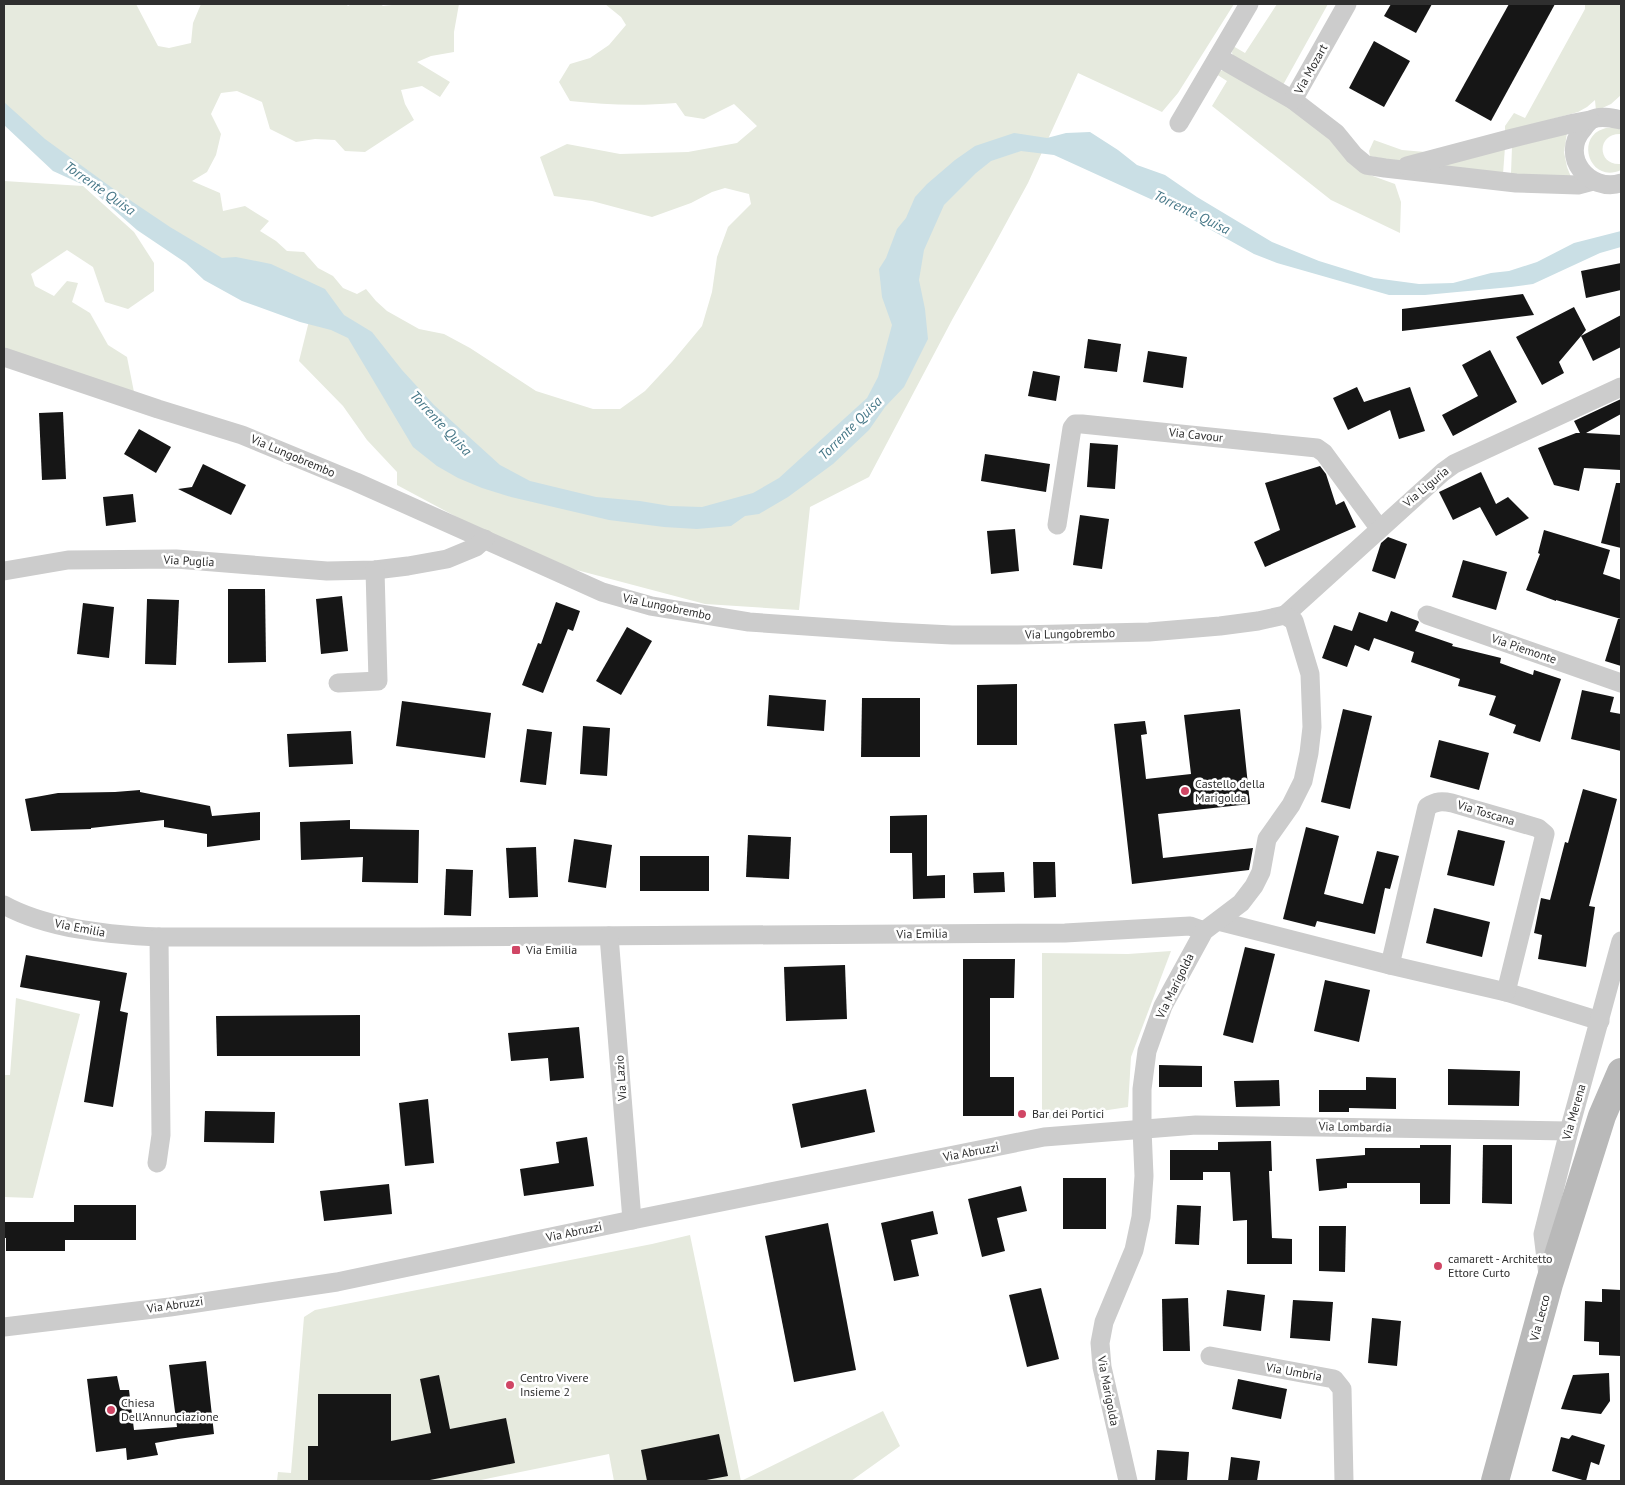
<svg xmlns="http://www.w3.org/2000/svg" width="1625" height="1485" font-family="'PT Sans',sans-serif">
  <rect width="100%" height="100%" fill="#fff"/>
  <g fill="#e6eade">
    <path d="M4,4h132l22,42 11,2 22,-5 2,-20 8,-19h145l2,2 4,-2h28l3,2 18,-2h58l-5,28v20l-23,4 -14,6 33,20 -10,15 -18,-11 -21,4 4,14 9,16 -49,32 -20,-1 -10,-11 -20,-1 -19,3 -26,-13 -8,-27 -25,-11 -16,2 -10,21 10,20 -5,21 -9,17 -15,9 28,12 3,18 22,-5 24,15 -9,10 16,10 11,10 17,1 14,16 15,8 10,12 14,6 9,-5 10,12 11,10 32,18 25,5 26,14 66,43 57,18h27l25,-18 27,-29 30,-36 10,-34 5,-35 11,-30 23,-23 -2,-10 -24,-6 -13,4 -21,11 -39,14 -60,-16 -38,-5 -14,-39 27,-13 53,10 68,-2 49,-9 20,-17 -23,-22 -30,15 -19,-3 -9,-13c-36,3 -70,2 -106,-2l-11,-19 11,-18 20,-6 19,-13 17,-20 -5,-8 -16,-13h629l-56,89 -16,19 -84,-39 -50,110 -36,66 -40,71 -83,157 -59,30 -11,103 -94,-6 -170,-45 -138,-74v-13l-30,-32 -24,-34 -44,-45 17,-68 -73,-16 -185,-124 -54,-47z"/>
    <polygon points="1277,4 1328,4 1283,85 1235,59 1232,53 1233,46 1245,53"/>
    <polygon points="1585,4 1621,4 1621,95 1611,104 1596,111 1595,100 1587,107 1578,112 1505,132 1505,126 1514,113 1525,118 1585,9"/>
    <polygon points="1225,70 1311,119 1370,175 1395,184 1401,202 1400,233 1331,200 1212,106 1227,81 1216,74 1219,71"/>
    <path d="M1615,127l6,3v4c-25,-1 -24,32 0,30v6c-31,14 -46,-32 -18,-41 4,-2 8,-1 12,-2z"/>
    <polygon points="1567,133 1564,152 1567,167 1571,177 1512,175 1511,173 1512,147"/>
    <polygon points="1374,140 1402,150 1437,153 1415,158 1395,161 1370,156 1369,151"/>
    <polygon points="1505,147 1503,174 1423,170"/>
    <polygon points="4,181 83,186 134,232 154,263 154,291 128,309 105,302 93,267 67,250 31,274 35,286 54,296 67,281 78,283 72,302 90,313 108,345 127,357 135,397 4,354"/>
    <polygon points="1171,951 1131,1057 1128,1107 1042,1120 1042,953 1128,954"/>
    <polygon points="16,998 80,1014 33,1198 4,1197 4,1075 10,1075"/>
    <polygon points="690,1235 741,1481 883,1411 900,1446 851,1481 614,1481 609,1454 476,1481 277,1481 278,1472 291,1473 304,1317 315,1310 652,1244"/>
  </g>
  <polygon fill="#cadfe5" points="4,102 45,139 115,190 170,227 222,258 236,257 271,264 325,289 344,315 372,332 402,370 434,405 500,465 530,481 596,497 640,501 670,506 702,507 753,493 779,478 867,398 878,377 892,325 882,297 879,269 886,258 897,229 906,218 915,197 927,184 955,160 975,146 1014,133 1047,138 1066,133 1090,132 1118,150 1137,165 1165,175 1197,197 1272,242 1319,261 1374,278 1419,284 1453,283 1491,273 1509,271 1537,262 1574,243 1621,231 1621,247 1600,253 1533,284 1511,287 1425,295 1389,295 1277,263 1254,254 1179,212 1054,155 1021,151 991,161 976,173 944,205 924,250 919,280 925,309 928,339 904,387 885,407 869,430 833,464 788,497 759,514 745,516 731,526 697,529 664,527 609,520 511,497 482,488 458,478 437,466 413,447 348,338 331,330 300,322 242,301 204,280 186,263 137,230 88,187 53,171 4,125"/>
  <g fill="#161616">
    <polygon points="1391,4 1432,4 1416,33 1384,16"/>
    <polygon points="1509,4 1555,4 1491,121 1455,101"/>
    <polygon points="1374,41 1410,61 1384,107 1349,88"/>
    <polygon points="1621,263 1621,290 1586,298 1581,271"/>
    <polygon points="1523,294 1534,315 1402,331 1402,309"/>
    <polygon points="1574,307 1586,330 1581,336 1621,315 1621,347 1593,361 1581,336 1559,362 1564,373 1542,385 1516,337"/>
    <polygon points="1088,339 1121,344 1117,372 1084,368"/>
    <polygon points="1490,350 1517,402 1453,436 1442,415 1478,396 1462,365"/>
    <polygon points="1148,351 1187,357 1183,388 1143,382"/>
    <polygon points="1033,371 1060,376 1056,401 1028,396"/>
    <polygon points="1357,387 1364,402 1410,387 1425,431 1399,439 1390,410 1348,430 1333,398"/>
    <polygon points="1621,399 1621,414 1586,433 1621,435 1621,470 1584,468 1579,491 1554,485 1538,448 1576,433 1580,433 1574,421"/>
    <polygon points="63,412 66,479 42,480 39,413"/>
    <polygon points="139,429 171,447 156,473 124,454"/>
    <polygon points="1090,443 1118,445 1115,489 1087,487"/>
    <polygon points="985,454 1050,464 1046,492 981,481"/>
    <polygon points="203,464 246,485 231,515 178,489 192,487"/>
    <polygon points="1320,466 1326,474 1336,505 1344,501 1356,527 1265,567 1254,542 1280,530 1265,483"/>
    <polygon points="1481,472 1496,504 1508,497 1529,518 1496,536 1480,507 1453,520 1439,492"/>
    <polygon points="1616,483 1621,483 1621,548 1601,543"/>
    <polygon points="133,494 136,522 106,526 103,497"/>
    <polygon points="1080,515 1109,519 1102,569 1073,565"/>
    <polygon points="1015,529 1019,571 991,574 987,531"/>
    <polygon points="1544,530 1610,550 1603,574 1621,580 1621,619 1556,600 1556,601 1526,590 1540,554 1538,553"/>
    <polygon points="1388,537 1407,544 1395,579 1372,571 1381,543"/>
    <polygon points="1463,560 1507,572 1496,610 1452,597"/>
    <polygon points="228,589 265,589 266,662 228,663"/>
    <polygon points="342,596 348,651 321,654 316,599"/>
    <polygon points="147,599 179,600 176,665 145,664"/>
    <polygon points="556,602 580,611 573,631 568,629 543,693 522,685 538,643 541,644"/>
    <polygon points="83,603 114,607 109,658 77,654"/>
    <polygon points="1391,611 1418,621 1419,622 1415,631 1453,644 1452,646 1501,658 1500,663 1533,675 1534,670 1561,679 1540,742 1513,733 1516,725 1489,715 1496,696 1458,686 1460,679 1411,662 1414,652 1374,638 1369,651 1355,645 1347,667 1322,658 1334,625 1352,631 1359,612 1387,622"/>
    <polygon points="1618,619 1621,619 1621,666 1605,661"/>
    <polygon points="627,627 652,641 621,695 596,681"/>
    <polygon points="1017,684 1017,745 977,745 977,685"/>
    <polygon points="1582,690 1614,697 1610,712 1621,714 1621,751 1571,739"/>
    <polygon points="769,695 826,700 824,731 767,726"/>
    <polygon points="862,698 920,698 920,757 861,757"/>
    <polygon points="402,701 491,713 485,758 396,746"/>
    <polygon points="1240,709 1250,804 1158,814 1163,858 1253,848 1249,870 1132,884 1114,724 1145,721 1147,734 1141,735 1146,779 1191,774 1184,715"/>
    <polygon points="1343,709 1372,716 1350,809 1321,802"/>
    <polygon points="583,726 610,728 607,776 580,774"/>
    <polygon points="527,729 552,732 546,785 520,782"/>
    <polygon points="351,731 353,764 289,767 287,734"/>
    <polygon points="1439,740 1489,753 1479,790 1430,777"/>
    <polygon points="1583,789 1617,799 1589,906 1595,907 1586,967 1538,959 1542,935 1534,933 1541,898 1550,900 1565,842 1568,843"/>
    <polygon points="140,790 140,792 210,806 212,816 260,812 260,840 207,847 207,834 164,827 164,820 91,828 91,829 31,831 25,799 58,793 115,792"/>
    <polygon points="927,815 927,876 945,875 945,898 913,899 912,853 890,853 890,816"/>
    <polygon points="350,820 350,829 419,830 418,883 362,882 363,857 301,860 300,822"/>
    <polygon points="1306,827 1339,836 1324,894 1363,904 1377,851 1399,856 1390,889 1385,888 1375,934 1317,921 1315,927 1283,919"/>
    <polygon points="1458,830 1505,841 1494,886 1447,875"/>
    <polygon points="748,835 791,837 789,879 746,877"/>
    <polygon points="574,839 612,845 606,888 568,882"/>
    <polygon points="536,847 538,897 509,898 506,848"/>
    <rect x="640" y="856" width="69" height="35"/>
    <polygon points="1033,862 1055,862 1056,897 1034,898"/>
    <polygon points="446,869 473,870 471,916 444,915"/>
    <polygon points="1004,872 1005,892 974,893 973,873"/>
    <polygon points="1434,908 1490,922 1482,957 1426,943"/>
    <polygon points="1245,947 1275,954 1253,1043 1223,1035"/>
    <polygon points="26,955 127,973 120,1011 128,1013 113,1107 84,1102 100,1001 20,987"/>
    <polygon points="963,959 1015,959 1014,998 990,998 990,1077 1014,1077 1014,1116 963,1116"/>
    <polygon points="845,965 847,1019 786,1021 784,967"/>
    <polygon points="1325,980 1370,990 1359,1042 1314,1031"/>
    <polygon points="360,1015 360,1056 217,1056 216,1016"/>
    <polygon points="579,1027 584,1078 550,1081 548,1058 511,1061 508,1033"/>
    <polygon points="1159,1065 1202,1066 1202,1087 1159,1087"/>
    <polygon points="1448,1069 1520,1071 1519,1106 1448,1105"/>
    <polygon points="1366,1077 1396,1078 1396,1109 1349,1108 1349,1112 1319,1112 1319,1090 1366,1090"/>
    <polygon points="1279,1080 1280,1106 1236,1107 1234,1081"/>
    <polygon points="866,1089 875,1132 801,1148 792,1104"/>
    <polygon points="428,1099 434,1163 405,1166 399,1103"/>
    <polygon points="205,1111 275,1112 274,1143 204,1142"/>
    <polygon points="587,1137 594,1186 524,1196 520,1169 559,1163 556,1142"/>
    <polygon points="1271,1141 1272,1171 1269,1171 1272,1238 1292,1239 1292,1264 1247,1264 1247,1220 1233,1221 1230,1172 1203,1172 1203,1180 1170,1180 1170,1150 1218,1150 1218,1142"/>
    <polygon points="1420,1145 1451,1145 1450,1204 1420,1204 1420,1183 1347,1183 1347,1188 1319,1191 1316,1159 1365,1155 1365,1148 1420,1148"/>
    <polygon points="1483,1145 1512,1145 1512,1204 1482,1203"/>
    <rect x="1063" y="1178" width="43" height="51"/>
    <polygon points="389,1184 392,1214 324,1221 320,1191"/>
    <polygon points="1021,1186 1027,1211 997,1218 1005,1251 982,1257 968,1199"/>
    <polygon points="74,1205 136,1205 136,1240 65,1240 65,1251 6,1251 6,1238 4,1238 4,1222 74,1222"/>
    <polygon points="1177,1205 1201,1206 1199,1245 1175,1244"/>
    <polygon points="933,1211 938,1234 911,1240 919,1276 894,1281 881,1223"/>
    <polygon points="828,1223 856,1370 794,1382 765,1236"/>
    <polygon points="1319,1226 1346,1226 1345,1272 1319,1271"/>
    <polygon points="1041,1288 1059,1359 1027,1367 1009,1295"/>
    <polygon points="1602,1289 1621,1290 1621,1356 1599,1355 1599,1342 1584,1341 1585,1301 1602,1302"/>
    <polygon points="1227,1290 1265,1295 1261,1331 1223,1326"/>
    <polygon points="1188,1298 1190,1351 1163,1351 1162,1299"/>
    <polygon points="1293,1300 1333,1302 1330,1341 1290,1338"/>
    <polygon points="1372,1318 1401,1321 1397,1366 1368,1363"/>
    <polygon points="206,1361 214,1434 178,1439 155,1443 158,1455 127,1460 126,1448 96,1452 87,1379 117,1376 120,1390 129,1390 134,1430 177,1427 169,1365"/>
    <polygon points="1609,1373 1610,1401 1601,1414 1561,1409 1573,1375"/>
    <polygon points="439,1375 450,1429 506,1418 515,1463 425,1481 308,1481 308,1446 318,1446 318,1394 391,1394 391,1441 431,1433 420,1379"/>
    <polygon points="1238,1379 1287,1389 1281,1419 1232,1409"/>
    <polygon points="719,1434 728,1476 701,1481 647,1481 641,1450"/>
    <polygon points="1572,1435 1605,1445 1599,1465 1591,1462 1586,1481 1552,1471 1561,1437 1569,1439"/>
    <polygon points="1157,1450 1189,1452 1187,1481 1155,1481"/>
    <polygon points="1231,1457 1260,1461 1257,1481 1228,1481"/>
  </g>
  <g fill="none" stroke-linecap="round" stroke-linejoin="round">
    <g stroke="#ccc" stroke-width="19">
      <polyline points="1218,57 1293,100 1336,133 1354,155 1366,165 1385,168 1516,183 1578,185 1593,181"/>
      <polyline points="1293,100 1347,4"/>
      <path d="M1621,120c-9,-2 -21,-5 -30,0 -3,2 -6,6 -8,9 -24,27 6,64 38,54"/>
      <polyline points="1179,123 1249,4"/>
      <polyline points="1407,166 1509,139 1574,123 1590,120"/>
      <polyline points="4,357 158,409 242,435 356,482 602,592 651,606 749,622 892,632 952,635 1018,635 1149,632 1220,626 1258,621 1285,615"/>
      <polyline points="1057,525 1072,428 1075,424 1082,424 1317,448 1324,453 1379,528"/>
      <polyline points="4,571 68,560 176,559 327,571 375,570 408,566 447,559 476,547 485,539"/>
      <polyline points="1285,615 1443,472 1454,464 1621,387"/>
      <polyline points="1427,615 1621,683"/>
      <polyline points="338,683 378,681 375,570"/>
      <path d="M4,905c44,24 105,30 155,32h260l646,-4 125,-7 14,5"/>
      <polyline points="1218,921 1390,965 1506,992 1600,1021"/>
      <polyline points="609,936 632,1220"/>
      <path d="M1390,965l37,-158c9,-6 15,-6 25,-4l86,25 7,6 -39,158"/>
      <polyline points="157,1163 161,1135 159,937"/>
      <polyline points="1548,1275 1543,1234 1569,1131 1621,941"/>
      <polyline points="4,1327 170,1307 337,1282 632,1220 1044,1137 1196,1125 1569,1131"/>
      <polyline points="1210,1356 1334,1379 1342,1389 1344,1481"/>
      <polyline points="1128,1481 1102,1367 1100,1343 1104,1322 1134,1250 1141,1217 1144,1176 1142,1129 1142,1089 1147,1051 1163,1006 1204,931 1241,903 1254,886 1261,872 1267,839 1291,805 1303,781 1309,753 1312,727 1310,674 1294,621 1285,615"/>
    </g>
    <polyline stroke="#b9b9b9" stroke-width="28" points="1495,1481 1549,1284 1602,1116 1621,1072"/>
  </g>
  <g fill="#d04665" stroke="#fff" stroke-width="2">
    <circle cx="1185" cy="791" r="5"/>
    <rect x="511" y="945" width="10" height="10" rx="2.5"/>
    <circle cx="1022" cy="1114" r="5"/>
    <circle cx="1438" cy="1266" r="5"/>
    <circle cx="510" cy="1385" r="5"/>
    <circle cx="111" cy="1410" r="5"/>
  </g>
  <g text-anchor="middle" stroke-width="5" stroke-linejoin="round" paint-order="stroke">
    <g font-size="12" fill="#2f2f2f" stroke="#fff">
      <text transform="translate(1311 69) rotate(-61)" y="4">Via Mozart</text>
      <text transform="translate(1196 435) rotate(6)" y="4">Via Cavour</text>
      <text transform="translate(293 456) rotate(23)" y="4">Via Lungobrembo</text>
      <text transform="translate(1426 487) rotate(-40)" y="4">Via Liguria</text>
      <text transform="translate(189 561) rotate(3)" y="4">Via Puglia</text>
      <text transform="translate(667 607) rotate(12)" y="4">Via Lungobrembo</text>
      <text transform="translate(1070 634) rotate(-1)" y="4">Via Lungobrembo</text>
      <text transform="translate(1524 649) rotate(19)" y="4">Via Piemonte</text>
      <text transform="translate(1486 813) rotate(17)" y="4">Via Toscana</text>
      <text transform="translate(80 928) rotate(11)" y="4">Via Emilia</text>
      <text transform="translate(922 934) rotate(-1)" y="4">Via Emilia</text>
      <text transform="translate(1175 986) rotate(-64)" y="4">Via Marigolda</text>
      <text transform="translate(621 1078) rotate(-94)" y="4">Via Lazio</text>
      <text transform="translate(1574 1112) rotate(-74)" y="4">Via Merena</text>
      <text transform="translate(1355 1127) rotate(1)" y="4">Via Lombardia</text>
      <text transform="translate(971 1152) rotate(-11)" y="4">Via Abruzzi</text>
      <text transform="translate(574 1232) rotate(-12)" y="4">Via Abruzzi</text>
      <text transform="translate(175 1305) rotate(-8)" y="4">Via Abruzzi</text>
      <text transform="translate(1540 1318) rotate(-75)" y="4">Via Lecco</text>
      <text transform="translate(1294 1372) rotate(10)" y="4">Via Umbria</text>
      <text transform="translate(1108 1391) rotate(79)" y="4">Via Marigolda</text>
    </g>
    <g font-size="12" fill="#2f2f2f" stroke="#fff" text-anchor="start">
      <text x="1195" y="788">Castello della<tspan x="1195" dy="14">Marigolda</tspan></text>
      <text x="526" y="954">Via Emilia</text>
      <text x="1032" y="1118">Bar dei Portici</text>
      <text x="1448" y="1263">camarett - Architetto<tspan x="1448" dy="14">Ettore Curto</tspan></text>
      <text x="520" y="1382">Centro Vivere<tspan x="520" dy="14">Insieme 2</tspan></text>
      <text x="121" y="1407">Chiesa<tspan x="121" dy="14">Dell'Annunciazione</tspan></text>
    </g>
    <g font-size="14" font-style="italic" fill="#467787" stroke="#fff">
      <text transform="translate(100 188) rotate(35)" y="5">Torrente Quisa</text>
      <text transform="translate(1192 212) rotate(26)" y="5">Torrente Quisa</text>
      <text transform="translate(441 423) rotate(47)" y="5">Torrente Quisa</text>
      <text transform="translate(850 428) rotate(-45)" y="5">Torrente Quisa</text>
    </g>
  </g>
  <rect width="1625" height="1485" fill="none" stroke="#2f2f2f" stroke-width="10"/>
</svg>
